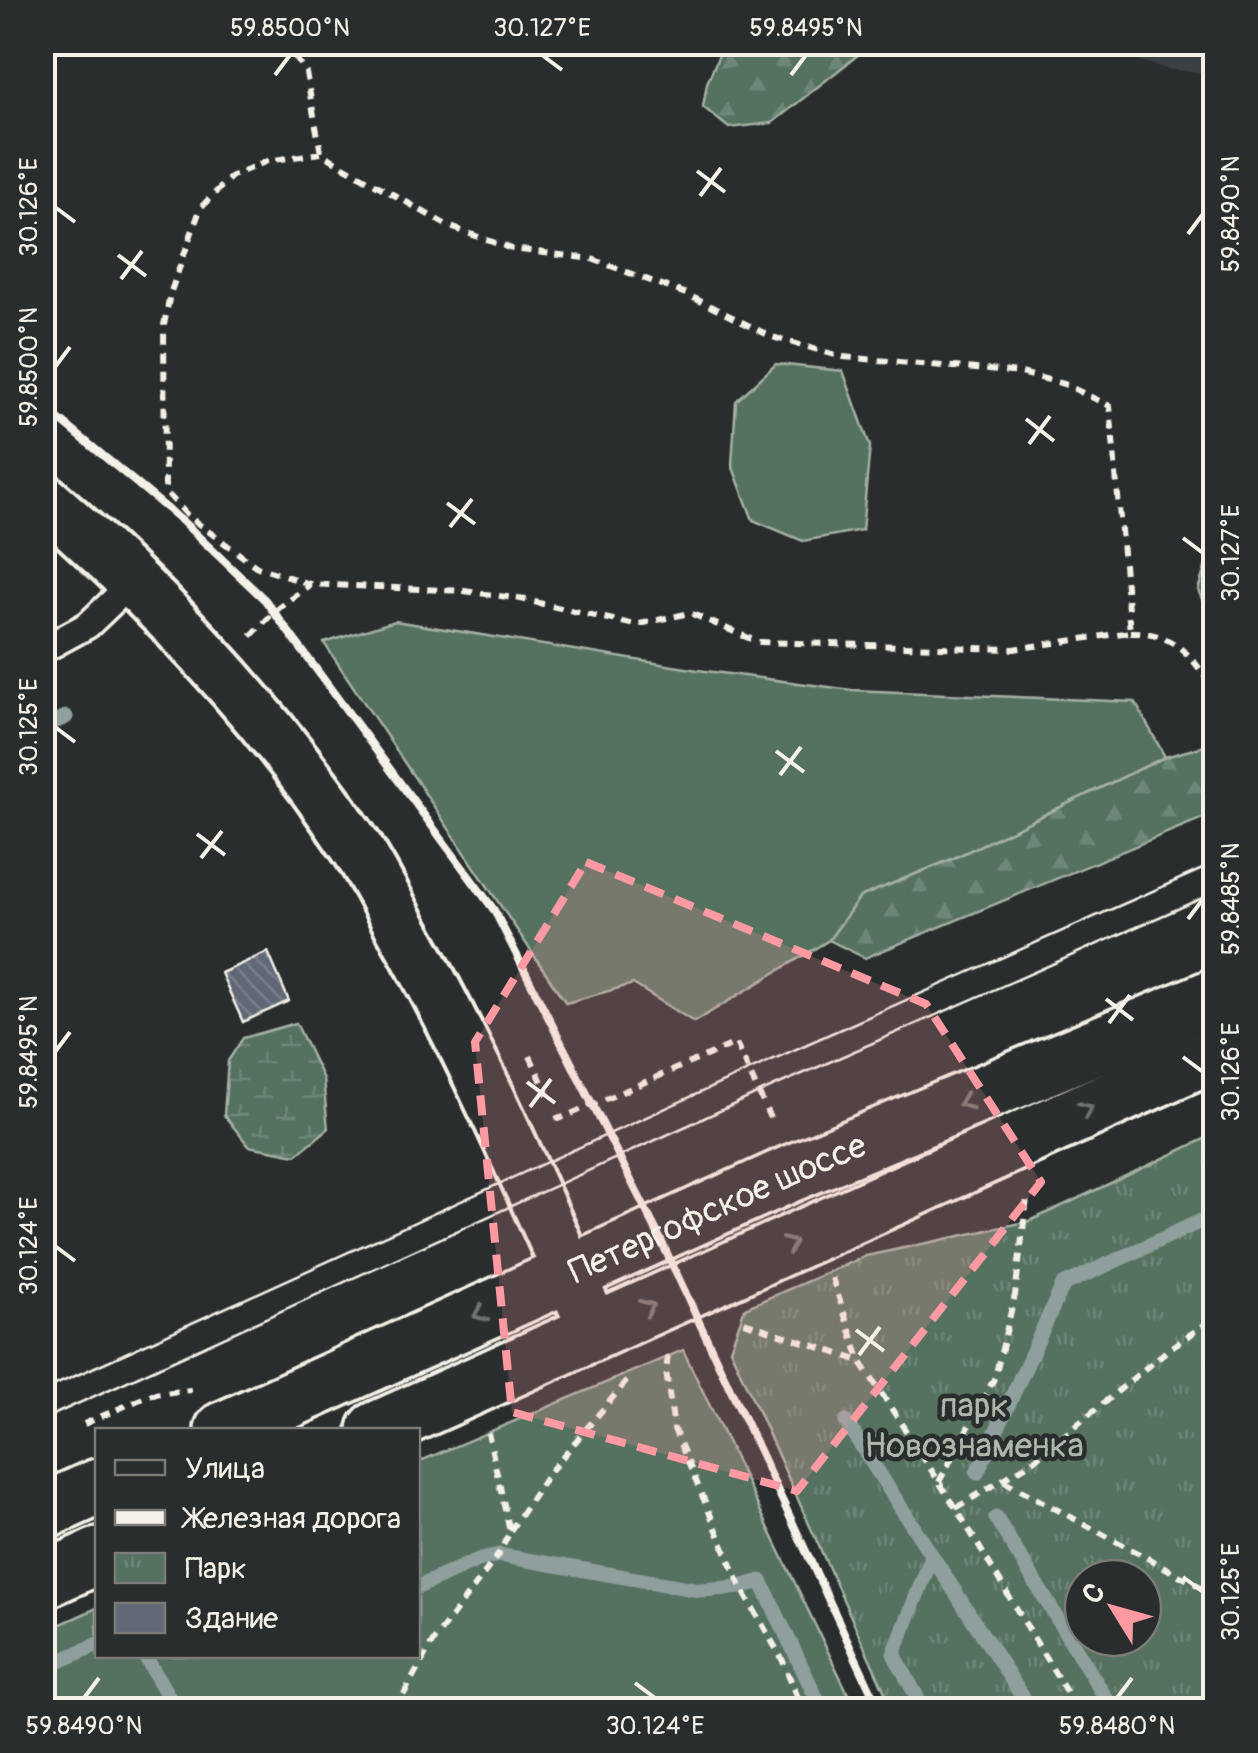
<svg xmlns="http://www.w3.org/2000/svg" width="1258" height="1753" font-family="Pangolin,sans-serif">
  <defs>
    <pattern id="forest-firs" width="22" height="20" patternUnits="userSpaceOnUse" patternTransform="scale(2.5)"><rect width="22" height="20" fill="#557160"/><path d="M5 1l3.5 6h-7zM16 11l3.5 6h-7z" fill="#6e8677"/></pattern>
    <pattern id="wetland-marsh" width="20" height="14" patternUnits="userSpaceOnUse" patternTransform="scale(2.5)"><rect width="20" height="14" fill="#557160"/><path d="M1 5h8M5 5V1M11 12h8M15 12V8" fill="none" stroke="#6e8677"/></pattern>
    <pattern id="park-tufts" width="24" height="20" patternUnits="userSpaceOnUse" patternTransform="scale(2.5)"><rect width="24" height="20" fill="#557160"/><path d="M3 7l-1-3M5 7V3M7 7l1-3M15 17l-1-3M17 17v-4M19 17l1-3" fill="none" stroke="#6e8677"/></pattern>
    <pattern id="building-back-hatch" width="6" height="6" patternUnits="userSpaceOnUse" patternTransform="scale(2.5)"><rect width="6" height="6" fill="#616876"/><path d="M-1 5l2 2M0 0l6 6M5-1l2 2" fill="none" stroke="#787e8a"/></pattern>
  </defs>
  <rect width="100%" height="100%" fill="#2a2d2e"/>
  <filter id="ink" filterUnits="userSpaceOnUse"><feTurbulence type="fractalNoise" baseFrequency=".01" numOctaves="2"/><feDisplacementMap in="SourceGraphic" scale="20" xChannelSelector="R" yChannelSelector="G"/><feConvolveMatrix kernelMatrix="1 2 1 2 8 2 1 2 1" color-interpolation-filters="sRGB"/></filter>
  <g filter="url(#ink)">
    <polygon fill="#3a3f44" points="1082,43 1215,43 1215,64 1203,73 1166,69"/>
    <g fill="#557160" stroke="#a4b1a4" stroke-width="2.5">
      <polygon points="776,364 843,371 870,446 862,530 803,541 753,520 732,465 736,401"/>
      <polygon points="1215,537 1215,630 1198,590"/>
      <polygon points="395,621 698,670 852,690 1135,702 1165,757 952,859 860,897 829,940 694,1022 633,984 566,1003 324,643"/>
      <polygon points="683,1350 856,1710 116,1710 53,1696 43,1701 43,1632 97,1608 98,1656 418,1656 418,1462"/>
    </g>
    <g fill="url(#forest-firs)" stroke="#a4b1a4" stroke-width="2.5">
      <polygon points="724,43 724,42 873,43 772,123 729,128 703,107 707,83"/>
      <polygon points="1215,743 1215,813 865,958 829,940 860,897 952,859 1165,757"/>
    </g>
    <polygon fill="url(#wetland-marsh)" stroke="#a4b1a4" stroke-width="2.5" points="296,1023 323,1079 328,1129 296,1155 249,1146 224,1115 228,1061 243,1038"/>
    <path fill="url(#park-tufts)" stroke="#a4b1a4" stroke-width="2.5" fill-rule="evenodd" d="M1215,1134v576h-322l-163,-361 15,-41 121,-52 164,-35zM1083,1578h60v60h-60z"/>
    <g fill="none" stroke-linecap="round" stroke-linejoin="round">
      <g stroke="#8e9f9e" stroke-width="15">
        <polyline points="42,727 66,717"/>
        <polyline points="846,1422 1031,1710"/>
        <polyline points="977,1473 1063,1285 1216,1214"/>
        <polyline points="996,1518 1113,1710"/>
        <polyline points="418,1587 478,1560 498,1555 700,1590 741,1587 761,1581 822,1710"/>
        <polyline points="145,1656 176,1710"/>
        <polyline points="42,1669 98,1644"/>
        <polyline points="924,1710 894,1654 931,1559"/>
      </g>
    </g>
    <polygon fill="url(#building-back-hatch)" stroke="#f4f1e8" stroke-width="2.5" points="268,952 289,1001 243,1022 221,973"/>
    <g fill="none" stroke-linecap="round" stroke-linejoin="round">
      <defs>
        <polyline id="service" points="42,650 88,625 134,581"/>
        <path id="minor" d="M42,498c117,101 224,215 310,343 19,27 33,57 49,86 74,130 133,268 194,404"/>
        <g id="primary">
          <path id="s1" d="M223,1430l569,-257 424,-177"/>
          <polyline points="376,1430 1216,1052"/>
          <polyline points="42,1512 98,1487"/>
          <polyline points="42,1581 98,1556"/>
        </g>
      </defs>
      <use href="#service" stroke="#f4f1e8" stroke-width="32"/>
      <use href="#minor" stroke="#f4f1e8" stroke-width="58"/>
      <use href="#primary" stroke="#f4f1e8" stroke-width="62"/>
      <g stroke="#f4f1e8" stroke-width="6" stroke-dasharray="10 8" stroke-linecap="butt">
        <polyline points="285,42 306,73 321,153 448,226 512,249 592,259 686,294 772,337 843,357 1021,373 1064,384 1110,406 1130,632 1014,649 758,642 690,613 635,625 521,599 464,591 310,584 257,567 189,517 165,491 164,325 170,294 201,207 232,176 267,161 321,153"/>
        <path d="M1130,632c44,-1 66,27 86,63"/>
        <polyline points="251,636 274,612 309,585"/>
        <polyline points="530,1056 548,1095"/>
        <polyline points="557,1115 559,1119 736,1043 770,1118"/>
        <polyline points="832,1278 861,1362 956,1508 1077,1710"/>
        <polyline points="744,1322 860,1361"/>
        <polyline points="668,1356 666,1371 674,1429 741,1587 782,1659 803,1710"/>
        <polyline points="84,1424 152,1394 191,1390"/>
        <polyline points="1004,1481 1216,1595"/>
        <polyline points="939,1482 995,1377 1015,1295 1027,1198"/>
        <polyline points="956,1508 1032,1462 1170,1348 1216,1317"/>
        <polyline points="510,1531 548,1474 631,1376"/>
        <polyline points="395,1710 434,1640 498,1555 510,1532 488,1433"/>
      </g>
      <use href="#service" stroke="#2a2d2e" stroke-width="25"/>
      <use href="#minor" stroke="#2a2d2e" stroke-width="50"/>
      <use href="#primary" stroke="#2a2d2e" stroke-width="55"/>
      <g stroke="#f4f1e8" stroke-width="2.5">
        <polyline points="42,1391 816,1040 1216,863"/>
        <polyline points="42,1420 759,1093 1216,892"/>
      </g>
      <polyline stroke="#f4f1e8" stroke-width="8" points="42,405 182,521 265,600 494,910 658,1234 880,1710"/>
    </g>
    <defs><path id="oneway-chevron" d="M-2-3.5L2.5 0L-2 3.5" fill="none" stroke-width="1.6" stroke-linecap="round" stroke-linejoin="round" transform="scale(2.5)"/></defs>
    <g stroke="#71726f">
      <use href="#oneway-chevron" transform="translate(965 1102) rotate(158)"/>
      <use href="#oneway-chevron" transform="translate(1086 1109) rotate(-24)"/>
      <use href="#oneway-chevron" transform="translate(790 1244) rotate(-24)"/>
      <use href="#oneway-chevron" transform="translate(648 1307) rotate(-24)"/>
      <use href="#oneway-chevron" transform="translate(480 1314) rotate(156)"/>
    </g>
  </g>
  <path fill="#ff9aa2" fill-opacity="0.2" stroke="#ff9aa2" stroke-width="8" stroke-dasharray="20 12" stroke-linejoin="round" d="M586,862l340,142 115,178 -244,309 -285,-79 -37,-370z"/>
  <path fill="none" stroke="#f4f1e8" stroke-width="4" d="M542,55l20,15M275,75l15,-20M791,75l15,-20M697,171l28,21M700,196l21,-28M55,207l20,15M1188,234l15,-20M118,255l28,21M121,279l21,-28M55,367l15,-20M1026,419l28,22M1029,444l21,-28M447,503l28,21M450,527l22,-28M1183,538l20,15M55,727l20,15M776,751l28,21M780,775l21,-28M197,834l28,21M201,858l21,-27M1188,919l15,-20M1106,999l27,21M1109,1023l21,-28M55,1052l15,-20M1183,1057l20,15M527,1082l28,21M530,1107l21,-28M55,1246l20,15M856,1330l28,21M859,1355l21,-28M1183,1577l20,15M635,1683l20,15M84,1698l15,-20M1117,1698l15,-20"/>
  <g text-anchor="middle" stroke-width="9" stroke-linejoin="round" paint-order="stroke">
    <g font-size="35" fill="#f4f1e8" stroke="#2a2d2e">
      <text dy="12" stroke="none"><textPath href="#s1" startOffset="542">Петергофское шоссе</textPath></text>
    </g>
    <g font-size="35" fill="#acb7ab" stroke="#2a2d2e">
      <text x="974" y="1417">парк<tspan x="974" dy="40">Новознаменка</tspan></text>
    </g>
  </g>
  <rect width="1258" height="1753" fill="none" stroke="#2a2d2e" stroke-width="110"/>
  <rect x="95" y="1428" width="325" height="230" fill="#2a2d2e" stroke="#7b7b78" stroke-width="2.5"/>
  <rect x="115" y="1460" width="50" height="15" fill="#2a2d2e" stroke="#7b7b78" stroke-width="2.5"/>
  <text x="185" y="1478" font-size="30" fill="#f4f1e8">Улица</text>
  <rect x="115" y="1510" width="50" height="15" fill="#f4f1e8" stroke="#7b7b78" stroke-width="2.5"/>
  <text x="185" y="1528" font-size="30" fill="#f4f1e8">Железная дорога</text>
  <rect x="115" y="1553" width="50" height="30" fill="url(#park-tufts)" stroke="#7b7b78" stroke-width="2.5"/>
  <text x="185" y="1578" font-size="30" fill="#f4f1e8">Парк</text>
  <rect x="115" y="1603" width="50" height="30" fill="#616876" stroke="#7b7b78" stroke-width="2.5"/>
  <text x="185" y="1628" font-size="30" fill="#f4f1e8">Здание</text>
  <g transform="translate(1113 1608) rotate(307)"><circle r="48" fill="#2a2d2e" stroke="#7b7b78" stroke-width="2.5"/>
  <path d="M0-8L18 38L0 25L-18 38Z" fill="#ff9aa2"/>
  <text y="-15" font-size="28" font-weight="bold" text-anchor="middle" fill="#f4f1e8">С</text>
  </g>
  <rect x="55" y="55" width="1148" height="1643" fill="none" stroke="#f4f1e8" stroke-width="4"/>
  <g font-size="25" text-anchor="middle" fill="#f4f1e8">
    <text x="290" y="36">59.8500°N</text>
    <text x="542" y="36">30.127°E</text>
    <text x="806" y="36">59.8495°N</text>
    <text transform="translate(28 207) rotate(-90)" y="9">30.126°E</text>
    <text transform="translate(1230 214) rotate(-90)" y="9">59.8490°N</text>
    <text transform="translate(28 367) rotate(-90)" y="9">59.8500°N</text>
    <text transform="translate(1230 553) rotate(-90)" y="9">30.127°E</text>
    <text transform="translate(28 727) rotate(-90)" y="9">30.125°E</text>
    <text transform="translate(1230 899) rotate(-90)" y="9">59.8485°N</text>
    <text transform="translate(28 1052) rotate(-90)" y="9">59.8495°N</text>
    <text transform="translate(1230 1072) rotate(-90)" y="9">30.126°E</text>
    <text transform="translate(28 1246) rotate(-90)" y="9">30.124°E</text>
    <text transform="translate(1230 1592) rotate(-90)" y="9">30.125°E</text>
    <text x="84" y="1734">59.8490°N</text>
    <text x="655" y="1734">30.124°E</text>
    <text x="1117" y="1734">59.8480°N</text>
  </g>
</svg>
